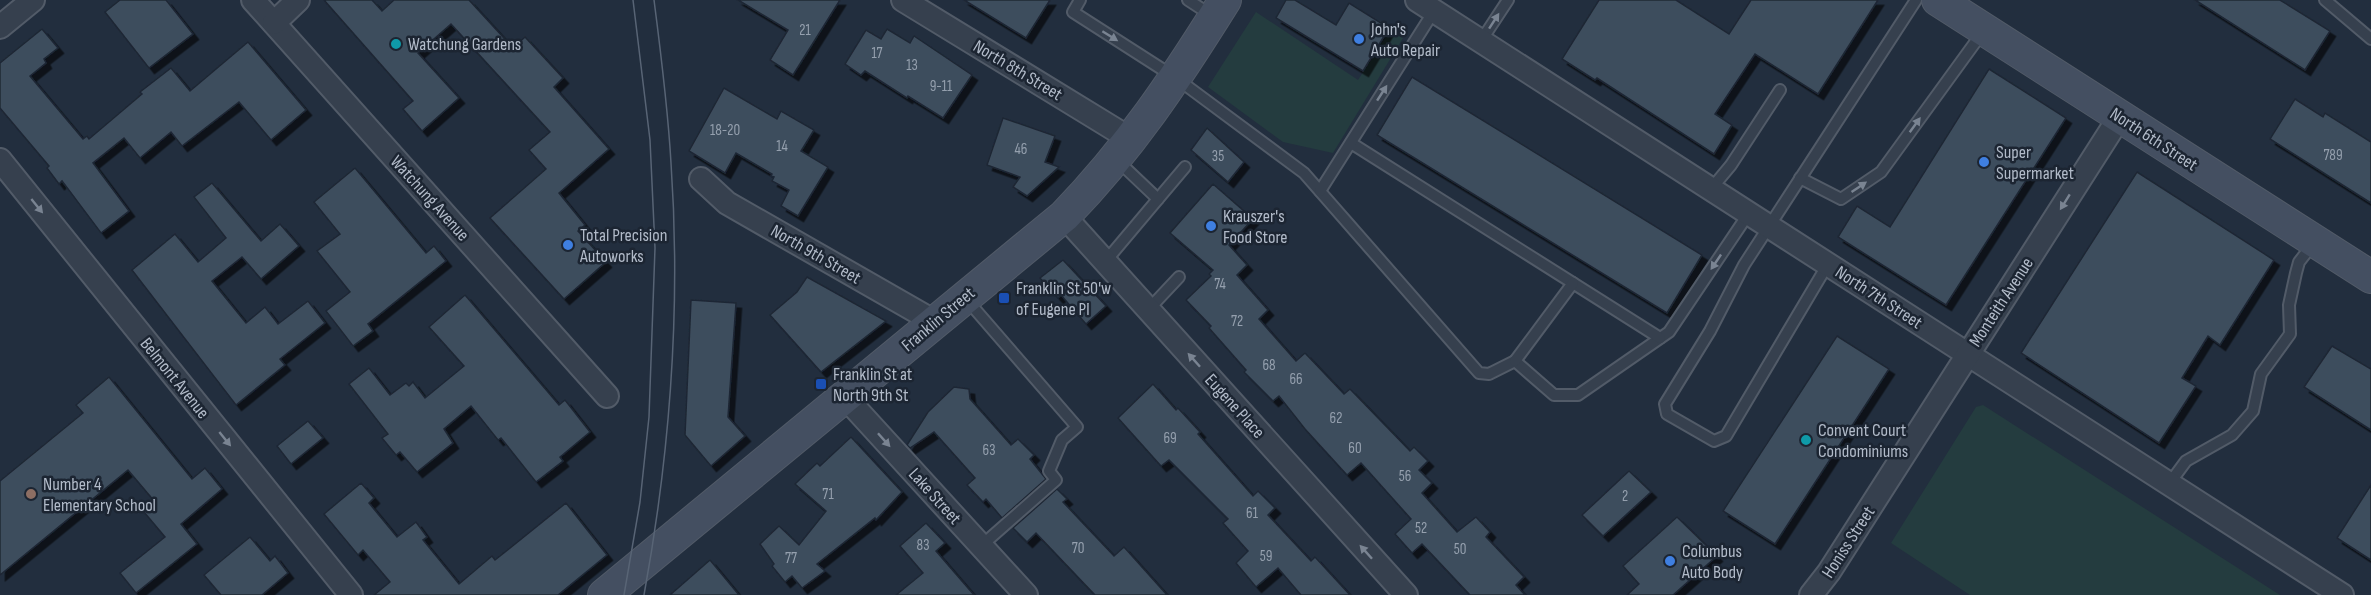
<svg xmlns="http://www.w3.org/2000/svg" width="2371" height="595" font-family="'Sofia Sans Condensed',sans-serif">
  <defs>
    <filter id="shadow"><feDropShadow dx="5.5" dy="5.5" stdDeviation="0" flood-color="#0009"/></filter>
  </defs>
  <rect width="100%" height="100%" fill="#222e3e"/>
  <g fill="#243c3f">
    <polygon points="1256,12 1358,80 1390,31 1403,38 1333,153 1283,142 1208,87"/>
    <polygon points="1983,405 2280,595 1970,595 1891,543 1976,407"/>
  </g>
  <g fill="#3e4d5d" stroke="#1e2734" stroke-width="1.5" filter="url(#shadow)">
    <polygon points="120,0 166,0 193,34 149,68 105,12"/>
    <polygon points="324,0 372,0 382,11 394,0 469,0 513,48 525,37 563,78 554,87 609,149 559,193 585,225 578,231 606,262 564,299 490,218 546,169 529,150 550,132 451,24 418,53 459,98 422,131 403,109 413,101"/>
    <polygon points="738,0 840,0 793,75 770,60 788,30"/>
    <polygon points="964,0 1050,0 1026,38"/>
    <polygon points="1286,0 1295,0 1336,25 1349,3 1389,28 1363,71 1276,18"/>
    <polygon points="1599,0 1676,0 1729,34 1751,0 1878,0 1818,94 1755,54 1715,114 1732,125 1714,154 1597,78 1595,80 1562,59"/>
    <polygon points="2195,0 2280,0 2330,31 2305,70"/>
    <polygon points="42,29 58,48 44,59 46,63 30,76 83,139 87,136 89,139 142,94 140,92 171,68 190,91 248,42 306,110 271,140 239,102 182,146 171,132 140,158 124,138 93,163 129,211 101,233 62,181 59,184 47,168 49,166 0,108 0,63"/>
    <polygon points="887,29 910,43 914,36 972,75 943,118 908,96 907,98 865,71 861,75 845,64 866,30 881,39"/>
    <polygon points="1989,69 2066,118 1946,305 1838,237 1857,206 1890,227"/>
    <polygon points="1412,77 1702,255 1667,313 1377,135"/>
    <polygon points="724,88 777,119 781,111 814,130 801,151 828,167 798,216 781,206 789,190 772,181 774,177 771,176 772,174 736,153 725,173 689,151"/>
    <polygon points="2295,99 2323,117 2325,113 2371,142 2371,203 2270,139"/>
    <polygon points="1003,118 1055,136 1045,162 1059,167 1027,196 1013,187 1020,177 987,165"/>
    <polygon points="1207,128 1244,162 1228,182 1191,150"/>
    <polygon points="355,168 426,253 434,246 446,261 368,324 373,331 353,346 326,311 350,292 317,251 340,234 314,202"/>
    <polygon points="2137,172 2274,260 2220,345 2208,336 2182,378 2196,386 2159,443 2021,353"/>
    <polygon points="212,183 261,241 280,224 299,246 261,279 242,257 212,281 246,323 265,307 278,324 308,301 325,323 280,359 285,365 236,405 132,270 175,234 198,262 226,238 194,197"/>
    <polygon points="1213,184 1253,219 1229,245 1247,265 1237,275 1268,310 1259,319 1296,361 1305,353 1344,394 1350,389 1410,451 1414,447 1428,461 1419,470 1432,483 1422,493 1457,532 1476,517 1490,532 1486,537 1524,577 1516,585 1525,595 1470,595 1422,544 1412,553 1395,534 1411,519 1361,463 1347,475 1305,429 1279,396 1273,401 1244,372 1246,370 1209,328 1211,326 1186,300 1211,276 1209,274 1213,270 1170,233"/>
    <polygon points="1063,260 1106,306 1086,324 1061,295 1058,298 1040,278"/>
    <polygon points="807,277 886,321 821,372 770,315 797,292"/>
    <polygon points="465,295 559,405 565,400 590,432 560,457 563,461 536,482 501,438 498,440 471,406 444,429 453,443 417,472 400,452 396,455 382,438 388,434 349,384 369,368 390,395 406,383 409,386 413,382 425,398 464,366 429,327"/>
    <polygon points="691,300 736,303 728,417 745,436 711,466 685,435"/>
    <polygon points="1837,336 1889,369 1775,544 1723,511"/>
    <polygon points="2332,346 2371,369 2371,430 2304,387"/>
    <polygon points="109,377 192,479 205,468 222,489 181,524 197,544 136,593 120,573 165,537 144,512 155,502 128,470 0,575 0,481 83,413 76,405"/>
    <polygon points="1153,384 1176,410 1178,408 1200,432 1198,434 1253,496 1258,491 1275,508 1268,515 1311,561 1315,557 1350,595 1301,595 1278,568 1256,587 1236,563 1248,551 1223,523 1228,519 1169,460 1161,466 1118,418"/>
    <polygon points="954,387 969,389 970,399 1011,445 1018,439 1034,455 1030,459 1046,479 1002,518 986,499 983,502 967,485 975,478 934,432 910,448 907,445 928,412"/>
    <polygon points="308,421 323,438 291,464 277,446"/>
    <polygon points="851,437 902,492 876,520 875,518 817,564 825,571 802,588 792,576 785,582 772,566 774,564 760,544 779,526 799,545 826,511 795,484 817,463 820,466"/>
    <polygon points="1629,471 1651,492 1603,536 1582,515"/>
    <polygon points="361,483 374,498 369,503 397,537 416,522 427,537 423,540 459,584 492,556 495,560 566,503 607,555 558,595 374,595 390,582 363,550 358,555 324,514"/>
    <polygon points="2371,485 2371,560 2337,538"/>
    <polygon points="1057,489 1067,499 1063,502 1114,556 1124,547 1167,595 1095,595 1036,533 1027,542 1013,528"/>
    <polygon points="1677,517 1717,556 1673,595 1627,595 1639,584 1623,566"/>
    <polygon points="926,523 945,543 936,551 974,595 896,595 923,573 900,546"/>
    <polygon points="250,537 270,561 275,556 288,573 262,595 221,595 204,575"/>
    <polygon points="710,560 739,595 670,595"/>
  </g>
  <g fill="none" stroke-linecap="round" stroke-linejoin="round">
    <defs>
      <g id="lane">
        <polyline points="1080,0 1073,12 1176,78 1304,173 1479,373 1489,374 1515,361 1554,395 1578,395 1669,332 1749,213"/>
        <polyline points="1188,0 1211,15"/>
        <polyline points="2325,0 2371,39"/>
        <polyline points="1481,41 1508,0"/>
        <polyline points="1351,143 1660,338"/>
        <polyline points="1800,178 1841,199 1881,172 1982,33"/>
        <polyline points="1711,189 1731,165 1780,90"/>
        <polyline points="1320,191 1434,11"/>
        <polyline points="1158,199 1185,167"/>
        <polyline points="1105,262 1158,199 1118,161"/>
        <polyline points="1828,264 1726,436 1714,441 1667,414 1665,404 1710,331 1744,265 1916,0"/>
        <polyline points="967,300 1077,427 1062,440 1049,471 1056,480 981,546"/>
        <polyline points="1148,310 1179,277"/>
        <polyline points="1515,361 1573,283"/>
        <polyline points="2169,484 2186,461 2232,435 2253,411 2261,374 2290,334 2289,305 2296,273 2299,262 2313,244"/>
      </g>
      <g id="street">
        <polyline points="253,0 607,396"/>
        <polyline points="903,0 1132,140"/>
        <polyline points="1417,0 2342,595"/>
        <polyline points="274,23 298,0"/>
        <polyline points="0,27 33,0"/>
        <polyline points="0,160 351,595"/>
        <polyline points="701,179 727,203 935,322"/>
        <polyline points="1064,216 1406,595"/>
        <polyline points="845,397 1026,595"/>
        <polyline points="1811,595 1829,572 2119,118"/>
      </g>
      <g id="secondary">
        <polyline points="1938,0 2371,277"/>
        <path d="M604,595l460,-379c66,-68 111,-136 161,-216"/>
      </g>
    </defs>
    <use href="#lane" stroke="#525b68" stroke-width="14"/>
    <use href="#street" stroke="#525b68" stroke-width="26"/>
    <use href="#secondary" stroke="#525b68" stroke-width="34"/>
    <use href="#lane" stroke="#36404e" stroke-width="10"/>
    <use href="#street" stroke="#36404e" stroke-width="22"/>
    <use href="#secondary" stroke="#444f61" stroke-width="32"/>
    <g stroke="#586475" stroke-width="1.5">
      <polyline points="624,595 640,502 649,417 655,248 650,140 633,0"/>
      <path d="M644,595c26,-142 37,-288 27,-432 -3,-54 -10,-109 -17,-163"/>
    </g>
  </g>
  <defs><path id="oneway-solid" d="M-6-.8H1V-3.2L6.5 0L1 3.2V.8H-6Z" transform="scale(1.5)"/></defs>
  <g fill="#7a8492">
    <use href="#oneway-solid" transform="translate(1494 21) rotate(-57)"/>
    <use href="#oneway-solid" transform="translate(1110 36) rotate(32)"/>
    <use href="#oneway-solid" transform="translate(1382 93) rotate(-57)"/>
    <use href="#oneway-solid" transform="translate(1915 125) rotate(-54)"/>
    <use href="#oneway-solid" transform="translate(1859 187) rotate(-34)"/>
    <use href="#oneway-solid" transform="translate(2065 202) rotate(122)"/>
    <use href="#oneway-solid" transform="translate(37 206) rotate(51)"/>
    <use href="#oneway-solid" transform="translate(1716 262) rotate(124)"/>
    <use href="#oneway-solid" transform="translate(1194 360) rotate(-132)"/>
    <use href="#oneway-solid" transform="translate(225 439) rotate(51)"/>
    <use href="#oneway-solid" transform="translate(884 440) rotate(48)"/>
    <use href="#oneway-solid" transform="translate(1366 552) rotate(-132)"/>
  </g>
  <g fill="#3f7fe0" stroke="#1c2532" stroke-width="2">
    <circle cx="1359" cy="39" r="6"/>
    <circle cx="1984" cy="162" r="6"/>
    <circle cx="1211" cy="226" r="6"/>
    <circle cx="568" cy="245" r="6"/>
    <circle cx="1670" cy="561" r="6"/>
  </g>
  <g fill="#0f9aa8" stroke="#1c2532" stroke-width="2">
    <circle cx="396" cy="44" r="6"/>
    <circle cx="1806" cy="440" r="6"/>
  </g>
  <g fill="#1a4fb4" stroke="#1c2532" stroke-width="2">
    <rect x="998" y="292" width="12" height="12" rx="3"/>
    <rect x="815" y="378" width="12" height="12" rx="3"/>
  </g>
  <circle fill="#8d6e63" stroke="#1c2532" stroke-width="2" cx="31" cy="494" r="6"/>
  <g text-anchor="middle" stroke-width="5" stroke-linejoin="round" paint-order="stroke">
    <g font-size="15" fill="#95a0ae">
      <text x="805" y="35">21</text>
      <text x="877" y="58">17</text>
      <text x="912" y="70">13</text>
      <text x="941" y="91">9-11</text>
      <text x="725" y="135">18-20</text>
      <text x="782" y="151">14</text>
      <text x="1021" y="154">46</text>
      <text x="2333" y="160">789</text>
      <text x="1218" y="161">35</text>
      <text x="1220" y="289">74</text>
      <text x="1237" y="326">72</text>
      <text x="1269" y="370">68</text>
      <text x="1296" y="384">66</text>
      <text x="1336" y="423">62</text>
      <text x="1170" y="443">69</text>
      <text x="1355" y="453">60</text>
      <text x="989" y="455">63</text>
      <text x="1405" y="481">56</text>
      <text x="828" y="499">71</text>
      <text x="1625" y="501">2</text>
      <text x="1252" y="518">61</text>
      <text x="1421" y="533">52</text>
      <text x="923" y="550">83</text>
      <text x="1078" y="553">70</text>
      <text x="1460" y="554">50</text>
      <text x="1266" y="561">59</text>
      <text x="791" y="563">77</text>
    </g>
    <g font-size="18" fill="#b2bbc9" stroke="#1c2532" text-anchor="start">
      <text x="1371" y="35">John's<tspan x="1371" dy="21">Auto Repair</tspan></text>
      <text x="408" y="50">Watchung Gardens</text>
      <text x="1996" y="158">Super<tspan x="1996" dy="21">Supermarket</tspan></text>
      <text x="1223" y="222">Krauszer's<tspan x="1223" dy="21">Food Store</tspan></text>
      <text x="580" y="241">Total Precision<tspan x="580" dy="21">Autoworks</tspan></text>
      <text x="1016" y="294">Franklin St 50'w<tspan x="1016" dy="21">of Eugene Pl</tspan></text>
      <text x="833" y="380">Franklin St at<tspan x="833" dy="21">North 9th St</tspan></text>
      <text x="1818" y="436">Convent Court<tspan x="1818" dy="21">Condominiums</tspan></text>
      <text x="43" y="490">Number 4<tspan x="43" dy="21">Elementary School</tspan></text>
      <text x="1682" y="557">Columbus<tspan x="1682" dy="21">Auto Body</tspan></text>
    </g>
    <g font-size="18" fill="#b2bbc9" stroke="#1c2532">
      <text transform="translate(1018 70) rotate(31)" y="6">North 8th Street</text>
      <text transform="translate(2154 139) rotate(33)" y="6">North 6th Street</text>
      <text transform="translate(430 198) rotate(48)" y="6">Watchung Avenue</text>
      <text transform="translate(816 254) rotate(30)" y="6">North 9th Street</text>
      <text transform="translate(1879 297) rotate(33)" y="6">North 7th Street</text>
      <text transform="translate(2001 302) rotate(-57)" y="6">Monteith Avenue</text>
      <text transform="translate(938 319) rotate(-40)" y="6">Franklin Street</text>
      <text transform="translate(175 378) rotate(51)" y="6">Belmont Avenue</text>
      <text transform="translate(1235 406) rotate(48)" y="6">Eugene Place</text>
      <text transform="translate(935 496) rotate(48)" y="6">Lake Street</text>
      <text transform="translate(1848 542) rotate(-57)" y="6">Honiss Street</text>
    </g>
  </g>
</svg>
